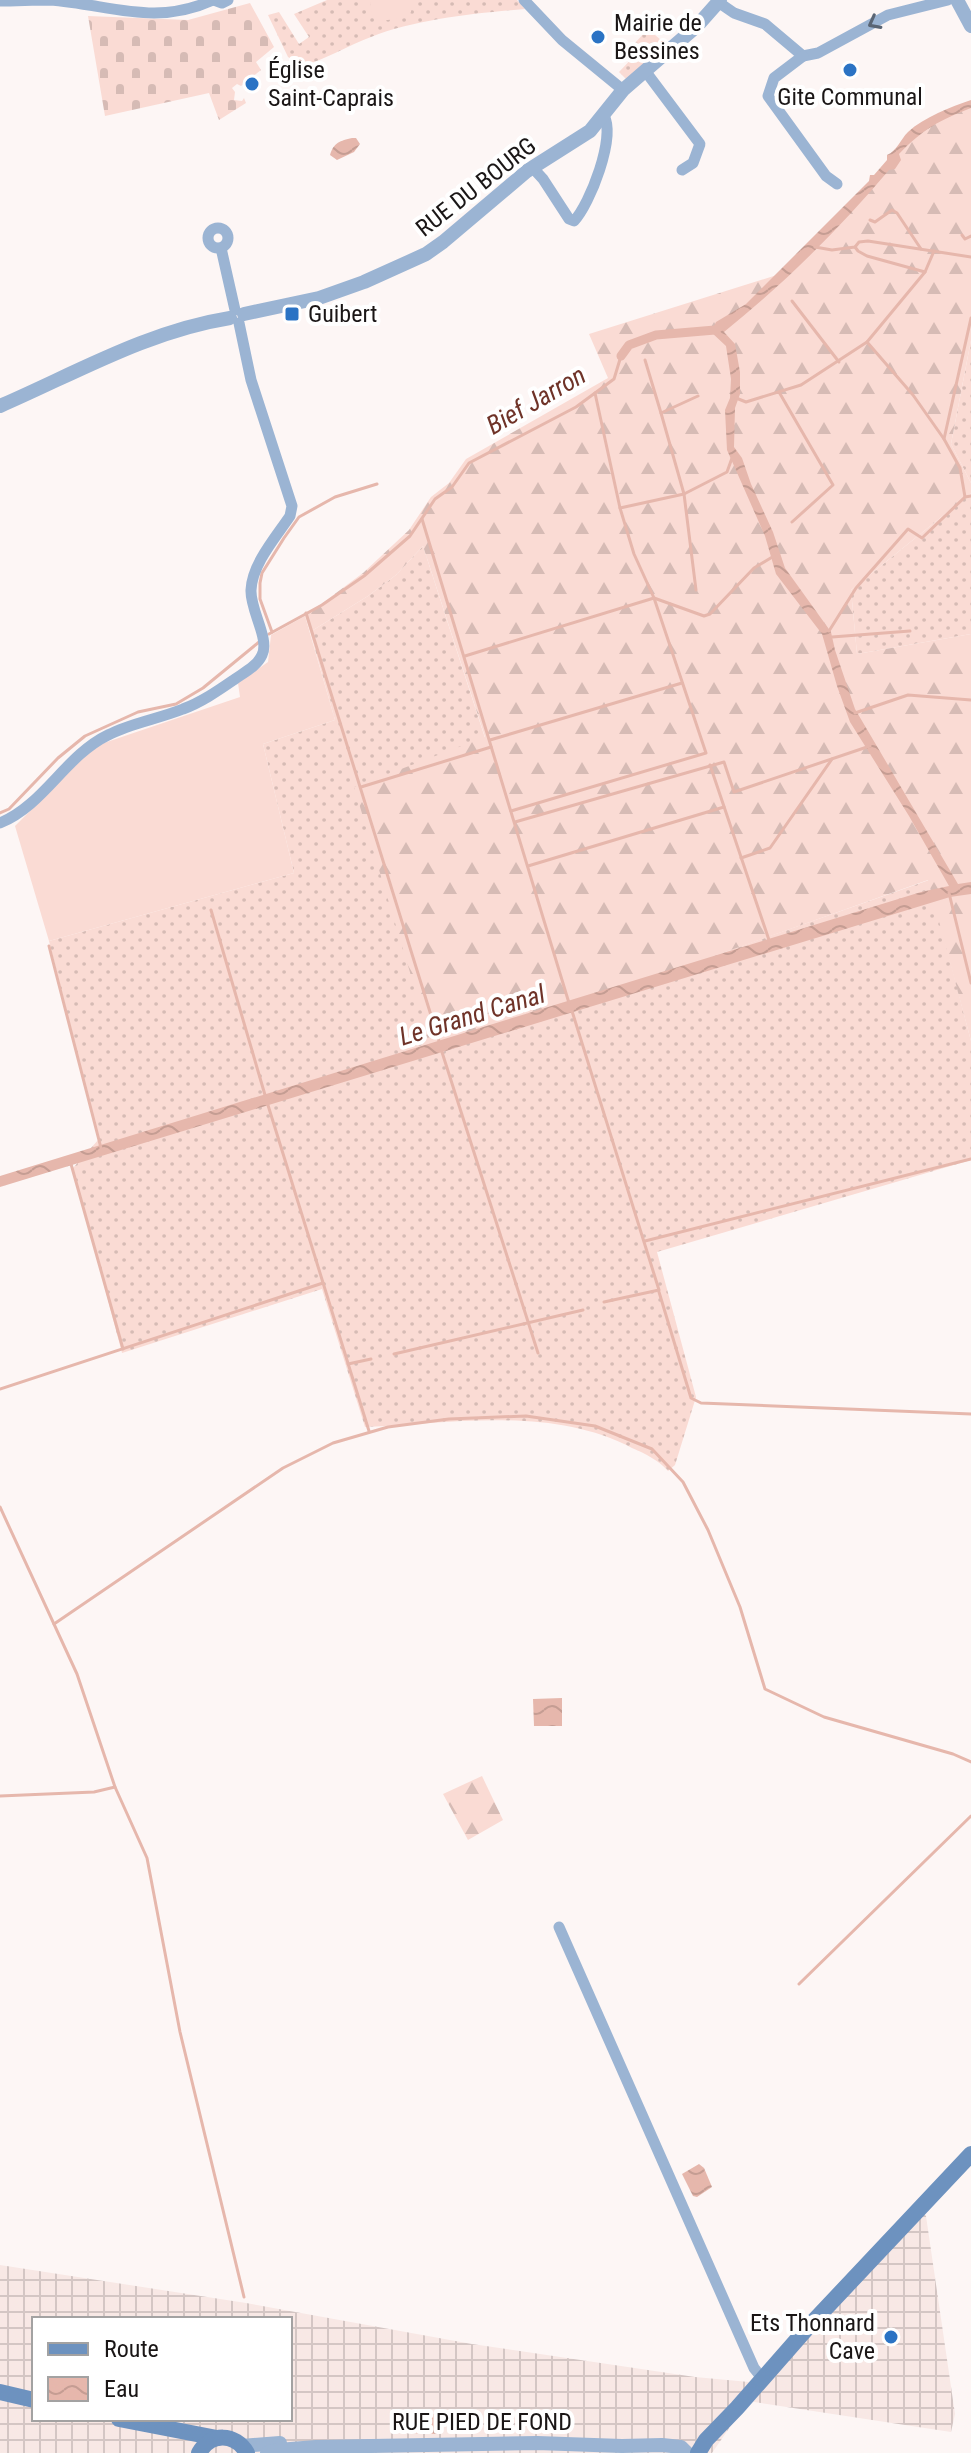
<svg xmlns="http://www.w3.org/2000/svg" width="971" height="2453" font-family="'Roboto Condensed',sans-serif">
  <defs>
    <pattern id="industrial-grid" width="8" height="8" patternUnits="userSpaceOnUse" patternTransform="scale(2)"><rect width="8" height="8" fill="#f8e8e5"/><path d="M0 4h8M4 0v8" fill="none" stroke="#d4c6c4"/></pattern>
    <pattern id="grass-dots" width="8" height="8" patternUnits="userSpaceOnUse" patternTransform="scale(2)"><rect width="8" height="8" fill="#fadbd4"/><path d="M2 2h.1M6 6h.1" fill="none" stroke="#d6bbb5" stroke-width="1.8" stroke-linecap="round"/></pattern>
    <pattern id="forest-firs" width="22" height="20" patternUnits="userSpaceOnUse" patternTransform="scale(2)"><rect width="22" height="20" fill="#fadbd4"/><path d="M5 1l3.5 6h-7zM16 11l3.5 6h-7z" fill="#d6bbb5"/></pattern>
    <pattern id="cemetery-stones" width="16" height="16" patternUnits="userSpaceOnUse" patternTransform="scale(2)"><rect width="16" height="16" fill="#fadbd4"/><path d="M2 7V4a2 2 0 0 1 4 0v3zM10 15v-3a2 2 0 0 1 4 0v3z" fill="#d6bbb5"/></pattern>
    <pattern id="water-waves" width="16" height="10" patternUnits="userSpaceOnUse" patternTransform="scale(2)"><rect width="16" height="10" fill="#e6b7ac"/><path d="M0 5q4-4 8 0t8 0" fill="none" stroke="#c59d93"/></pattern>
  </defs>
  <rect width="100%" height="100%" fill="#fdf6f5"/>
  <path fill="url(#industrial-grid)" fill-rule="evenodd" d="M914,2205l12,11 29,198 -4,18 -203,-31 -36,52h-712v-188l246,38 226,41 223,33 54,5zM34,2319h256v100h-256z"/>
  <g fill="url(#grass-dots)">
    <path d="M327,0h190l8,9c-47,4 -109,10 -154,28 -24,9 -44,22 -69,29l-14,-9 -20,-42 11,-3 20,32 10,-7 -15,-23z"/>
    <polygon points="648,29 668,46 627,80 619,72 637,53 633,45"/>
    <polygon points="971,340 971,483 951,444"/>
    <polygon points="971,493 971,634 857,654 851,590"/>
    <path d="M423,546l62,192 -50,316 494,-174 42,161v119l-314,92 39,145 -21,68 -7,6c-10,-11 -22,-17 -36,-23 -80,-42 -180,-25 -267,-21l-43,-138 -200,64 -49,-185 26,-29 -50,-198 245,-68 -31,-129 72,-24 -25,-88 58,-36 28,-21z"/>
  </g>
  <g fill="url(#forest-firs)">
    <polygon points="971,106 971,340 951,444 971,483 971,493 851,590 857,654 971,634 971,1041 928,880 435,1055 354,787 485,737 423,546 396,575 368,596 310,632 305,616 363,573 409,530 431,497 449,483 466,459 608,378 589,334 780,274 854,201 910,135 939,117"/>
    <polygon points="482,1776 503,1820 468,1840 443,1794"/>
  </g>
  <polygon fill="url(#cemetery-stones)" points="250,3 274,47 256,62 261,70 241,86 237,84 232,88 235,92 234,100 242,101 244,98 246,103 219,120 209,93 105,116 88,16 188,20"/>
  <g fill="#fadbd4">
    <polygon points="372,0 411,0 411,12 405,18 379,21 372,15 370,3"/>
    <polygon points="305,616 335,720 263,744 294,873 49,941 15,826 95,746 240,697 238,683 268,662 271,635"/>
  </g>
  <g fill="url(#water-waves)">
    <path d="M971,100v8c-31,12 -48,21 -72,46l2,6 -6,9 -6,1c-50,59 -105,114 -165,162l11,12 5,28v22l-5,14 -1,39 8,11 9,26 22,48 12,36 46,64 4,18 20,59 103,175 13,-2v12l-21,3 -950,290v-11l921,-284 28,-6 -40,-70 -59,-94 -13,-36 -15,-52 -46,-60 -11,-38 -38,-86 -2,-40 5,-12 1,-19 -5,-33 -15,-14 5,-10 30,-18 123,-123 1,-6h4l13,-15v-5c10,-4 13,-15 21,-23 16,-15 43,-25 63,-32z"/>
    <path d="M352,138h4l4,6 -6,8 -17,8 -7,-5c4,-13 10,-14 22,-17z"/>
    <polygon points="562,1698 562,1726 534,1726 533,1699"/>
    <polygon points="699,2164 704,2168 712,2187 697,2197 693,2196 682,2174"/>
    <polygon points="407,2413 441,2414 440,2432 437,2434 406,2433"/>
  </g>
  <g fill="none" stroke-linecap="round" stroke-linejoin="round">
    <g stroke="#e6b7ac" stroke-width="3">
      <polyline points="870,220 875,222 892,210 897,213 921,249"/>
      <polyline points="962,235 965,239 971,236"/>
      <polyline points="815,247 832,250 855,247 859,242 868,241 971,257"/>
      <polyline points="855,247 858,251 867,256 925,272"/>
      <polyline points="792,301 839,362"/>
      <polyline points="867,342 913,395 944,439"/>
      <polyline points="645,360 661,413"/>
      <polyline points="779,392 833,485 792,522"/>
      <polyline points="736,398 746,402 801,385 867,342 925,272 934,251"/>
      <polyline points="965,497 960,468 944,439 971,318"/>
      <polyline points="620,508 684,494 727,472 732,458"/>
      <polyline points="422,519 569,1003"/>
      <polyline points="696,590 684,494 661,413 698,396"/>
      <polyline points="306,613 439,1041"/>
      <polyline points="829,631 856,588 908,529 922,538 965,497 971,496"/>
      <polyline points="272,632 260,599 260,583 262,573 284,538 299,517 335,497 377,484"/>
      <polyline points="269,634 322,605 364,576 410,536 435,499 452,487 469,463 576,407 614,379 621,356"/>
      <polyline points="832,637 910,631"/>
      <polyline points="465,656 654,598 704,616 710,614 754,568 774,556"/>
      <polyline points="855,713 908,695 971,700"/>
      <polyline points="490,740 682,683"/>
      <polyline points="710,765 770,943"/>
      <polyline points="361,787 491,747"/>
      <polyline points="511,811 706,753 654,598 634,554 620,508 595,393"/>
      <polyline points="0,813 9,809 58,758 85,736 138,712 176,704 203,688 259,642"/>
      <polyline points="515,822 724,762 734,792 870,746"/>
      <polyline points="741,858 770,848 832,759"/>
      <polyline points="528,866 724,807"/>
      <polyline points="949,893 971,983"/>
      <polyline points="211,910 265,1095"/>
      <polyline points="49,946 101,1148"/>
      <polyline points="572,1011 659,1290 604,1302"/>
      <polyline points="441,1049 538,1353"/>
      <polyline points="267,1102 369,1431"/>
      <polyline points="71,1164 123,1349"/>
      <polyline points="645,1241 971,1159"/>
      <polyline points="659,1292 691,1398 701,1403 971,1414"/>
      <polyline points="394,1354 583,1310"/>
      <polyline points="348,1364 371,1359"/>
      <polyline points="0,1389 323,1283"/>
      <polyline points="0,1507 77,1674 115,1787 147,1858 180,2032 244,2297"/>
      <polyline points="54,1624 283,1468 333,1443 388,1427 449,1419 526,1416 595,1426 652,1449 683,1482 708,1530 740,1607 765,1689 824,1717 953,1754 971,1762"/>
      <polyline points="0,1796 94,1792 115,1787"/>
      <polyline points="799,1984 971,1816"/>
    </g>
    <polyline stroke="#e6b7ac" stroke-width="9" points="621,356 629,345 656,335 715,330 721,326"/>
    <g stroke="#9bb4d3" stroke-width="11">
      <polyline points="214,0 222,3 228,0"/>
      <polyline points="524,0 562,40 623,90"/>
      <path d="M0,1c16,0 33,-1 49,-1 60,4 105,27 164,0"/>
      <polyline points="718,2 734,13 765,24 803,56 818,53 888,15 948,0"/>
      <polyline points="803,56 774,78 768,96 826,176 837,184"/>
      <polyline points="646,72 700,144 693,163 682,170"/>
      <path d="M532,167l11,12 26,40 5,2c16,-17 42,-84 30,-105"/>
      <circle cx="218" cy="238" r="10"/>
      <polyline points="221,248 235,310"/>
      <path d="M0,823c44,-18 65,-67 108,-88 23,-12 50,-16 75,-26 19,-7 36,-19 52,-30 10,-7 22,-13 27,-24 8,-16 -12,-45 -11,-65 1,-26 25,-53 39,-74l2,-10 -41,-126 -12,-57"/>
      <polyline points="559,1927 754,2368 762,2378"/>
    </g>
    <g stroke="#9bb4d3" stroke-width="14">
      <polyline points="957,0 971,26"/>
      <polyline points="244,314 319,298 364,282 426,254 443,242 527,171 590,131 623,90 697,26 720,0"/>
      <path d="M0,406c76,-33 148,-75 230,-88"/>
      <polyline points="242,2446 280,2443"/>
      <polyline points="267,2453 278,2450 316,2447 537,2443 622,2446 662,2445 681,2447 687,2453"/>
    </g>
    <g stroke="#6d92bf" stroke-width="16">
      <polyline points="0,2392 34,2400"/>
      <polyline points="119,2419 217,2438"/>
      <path d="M199,2453c12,-21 36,-20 48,0"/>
      <polyline points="698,2453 706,2440 737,2408 809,2326 971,2154"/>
    </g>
  </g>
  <defs><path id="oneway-chevron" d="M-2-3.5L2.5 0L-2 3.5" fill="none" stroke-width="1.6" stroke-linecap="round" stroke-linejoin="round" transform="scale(2)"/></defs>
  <use stroke="#5a6574" href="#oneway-chevron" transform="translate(874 23) rotate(152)"/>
  <g fill="#2b73c4" stroke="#fff" stroke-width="3">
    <circle cx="598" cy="37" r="8"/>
    <circle cx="850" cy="70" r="8"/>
    <circle cx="252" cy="84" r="8"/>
    <rect x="284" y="306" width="16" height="16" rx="4"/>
    <circle cx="891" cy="2337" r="8"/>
  </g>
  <g text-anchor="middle" stroke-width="8" stroke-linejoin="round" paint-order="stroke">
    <g font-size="24" fill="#1a1616" stroke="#fff" text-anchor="start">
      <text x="614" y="31">Mairie de<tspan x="614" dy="28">Bessines</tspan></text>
      <text x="268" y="78">Église<tspan x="268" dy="28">Saint-Caprais</tspan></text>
      <text x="850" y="105" text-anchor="middle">Gite Communal</text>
      <text x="308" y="322">Guibert</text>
      <text x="875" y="2331" text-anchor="end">Ets Thonnard<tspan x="875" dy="28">Cave</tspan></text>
    </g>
    <g font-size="24" fill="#1a1616" stroke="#fff">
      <text transform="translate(476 187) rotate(-38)" y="8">RUE DU BOURG</text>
      <text x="482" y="2430">RUE PIED DE FOND</text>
    </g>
    <g font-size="26" font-style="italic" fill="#6f3328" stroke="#fff">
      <text transform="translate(536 400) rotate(-30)" y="9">Bief Jarron</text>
      <text transform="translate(472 1015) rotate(-17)" y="9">Le Grand Canal</text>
    </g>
  </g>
  <rect x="32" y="2317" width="260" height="104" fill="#ffffff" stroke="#a3a2a2" stroke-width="2"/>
  <rect x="48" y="2343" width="40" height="12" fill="#6d92bf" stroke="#a3a2a2" stroke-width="2"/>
  <text x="104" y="2357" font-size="24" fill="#1a1616">Route</text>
  <rect x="48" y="2377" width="40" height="24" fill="url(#water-waves)" stroke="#a3a2a2" stroke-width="2"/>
  <text x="104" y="2397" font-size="24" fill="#1a1616">Eau</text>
</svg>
